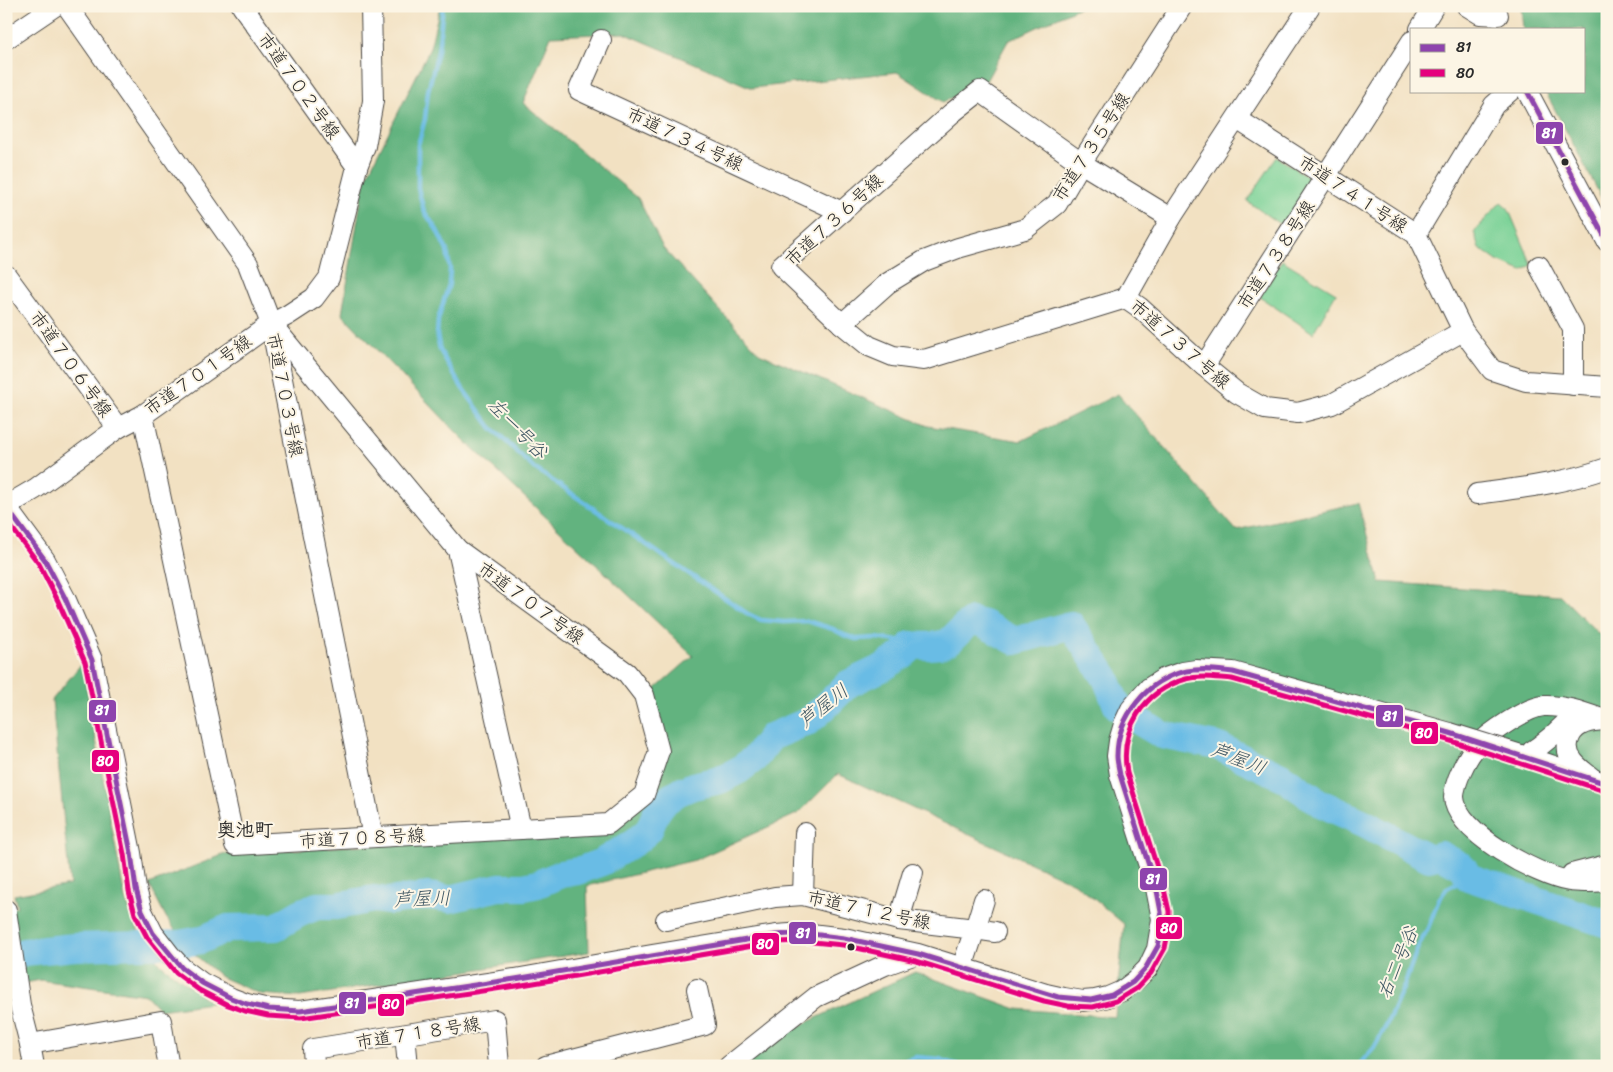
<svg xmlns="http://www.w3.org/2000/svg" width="1613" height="1072" font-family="Sriracha,'Klee One',sans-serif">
  <rect width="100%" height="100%" fill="#fcf5e5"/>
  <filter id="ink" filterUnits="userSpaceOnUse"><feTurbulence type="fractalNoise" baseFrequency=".02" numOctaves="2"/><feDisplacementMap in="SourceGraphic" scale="10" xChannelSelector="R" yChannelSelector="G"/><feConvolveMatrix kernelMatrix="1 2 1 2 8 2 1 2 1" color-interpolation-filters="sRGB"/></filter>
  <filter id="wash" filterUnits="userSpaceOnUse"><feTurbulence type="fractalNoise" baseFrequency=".0096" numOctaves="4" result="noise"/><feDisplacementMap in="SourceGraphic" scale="20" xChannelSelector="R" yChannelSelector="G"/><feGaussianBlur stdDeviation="1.12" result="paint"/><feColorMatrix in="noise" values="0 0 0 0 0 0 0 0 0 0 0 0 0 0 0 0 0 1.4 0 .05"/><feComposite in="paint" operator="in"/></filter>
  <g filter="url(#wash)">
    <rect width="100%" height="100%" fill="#f2e1c2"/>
    <g fill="#79d196" stroke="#527e60">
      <polygon points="1277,157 1314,181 1285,228 1247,201"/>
      <polygon points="1501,202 1508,208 1532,265 1522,271 1497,261 1479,248 1474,232"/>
      <polygon points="1282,260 1336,293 1313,333 1260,297"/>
    </g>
    <g fill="#62b37f" stroke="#466f55">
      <polygon points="440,6 1082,6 1008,41 986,81 943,102 897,72 752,88 624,33 551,36 523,103 638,198 663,248 759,353 928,426 1021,441 1118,394 1236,530 1358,503 1380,582 1560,595 1607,642 1607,1066 744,1066 786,1032 915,972 1017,1009 1115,1017 1124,924 1076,884 838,774 799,813 695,860 587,886 589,952 300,997 260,994 221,977 188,949 166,917 149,884 225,854 613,829 667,752 653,691 693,656 462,438 342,314 364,182 430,48"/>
      <polygon points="1521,6 1607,6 1607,208 1545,91 1584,91 1584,29 1523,29"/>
      <polygon points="82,663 125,899 146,949 162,965 211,1003 160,1010 146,995 40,980 6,987 6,909 17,907 14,895 70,885 52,700"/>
    </g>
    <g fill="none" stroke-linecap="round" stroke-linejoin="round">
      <g stroke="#69bce5" stroke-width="4.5">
        <polyline points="443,6 438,51 428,91 425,119 418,145 418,188 424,211 437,230 447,251 450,269 449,284 438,320 437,335 440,350 447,363 463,389 491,427 534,468 748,614 761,620 784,622 807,621 833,629 844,635 856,639 876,638 906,642 911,645"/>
        <polyline points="888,1066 916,1057 940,1059 959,1066"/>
        <polyline points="1358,1066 1374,1048 1385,1028 1404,986 1418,947 1428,928 1439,899 1447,888 1468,877"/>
      </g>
      <path stroke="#69bce5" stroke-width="28" d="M6,960l18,-8 51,-5 104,-3 22,-4 27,-12 48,-1 24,-14 17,-7h19l38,-7 14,2 41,-5 21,3 49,-12h25l14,-3 23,-10 17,-3 24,-9 33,-20 14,-12 7,-17 7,-10 14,-10 16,-7 27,-6 19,-10 16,-12 16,-21 38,-16 17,-15 22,-22 36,-17 24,-16 3,-6c12,1 30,3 40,-5 7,-7 12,-13 21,-19l12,3 31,17 56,-16 35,53 11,28 25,17 20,12 55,11 64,30 39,27 44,20 65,35 12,-3 22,12 5,10 139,47"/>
    </g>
  </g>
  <g filter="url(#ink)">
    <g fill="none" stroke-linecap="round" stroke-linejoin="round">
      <defs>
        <g id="minor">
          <polyline points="67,6 248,264 271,324 373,837"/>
          <polyline points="242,6 357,167"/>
          <polyline points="1310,6 1171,218 1126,298 1139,307 1204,366 1237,393 1265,409 1298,413 1332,404 1463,331"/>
          <polyline points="1467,6 1480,14 1498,15"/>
          <polyline points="1420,29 1434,6"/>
          <polyline points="6,39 55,6"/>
          <polyline points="601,40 579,90 842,212"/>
          <polyline points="1527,91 1607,241"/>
          <polyline points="1237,119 1416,234 1463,331 1492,370 1526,381 1607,387"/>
          <polyline points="1416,234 1494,105 1510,91"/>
          <polyline points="1539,266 1573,329 1573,385"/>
          <polyline points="6,275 118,428"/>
          <polyline points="1126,298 924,360 893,356 869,346 842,324 781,266 952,113 980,91 1081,163 1171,218"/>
          <polyline points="842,324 888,283 924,261 958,248 1025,229 1057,204 1081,163 1182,6"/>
          <polyline points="273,326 458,550 627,673 644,695 659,751 644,795 608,824 521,829"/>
          <polyline points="1204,366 1412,41"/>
          <polyline points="143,415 235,845 521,829 458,550"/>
          <path d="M1477,494c44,-6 88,-11 130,-26"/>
          <polyline points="6,506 35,489 118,428 143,415 271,324 288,315 314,298 329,278 357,167 365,146 373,101 371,6"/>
          <polyline points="6,507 45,560 65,598 92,660 131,853 136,889 142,911 153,933 170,955 182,968 202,983 231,998 247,1004 269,1009 300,1011 515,979 652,955 776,935 803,933 844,938 918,954 1046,994 1064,998 1083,1001 1095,1000 1108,997 1122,991 1135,981 1148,968 1157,949 1162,919 1156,888 1120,775 1117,756 1119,741 1124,724 1131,709 1142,696 1149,688 1163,679 1183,672 1196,670 1233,672 1450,733"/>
          <path d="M1607,721c-20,-7 -42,-16 -63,-15 -17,1 -55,27 -67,40 -10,10 -23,37 -23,51 1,35 84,79 115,84 12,2 25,1 38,0"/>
          <polyline points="1521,755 1607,784"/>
          <path d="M1525,756c19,-12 35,-25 49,-43"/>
          <path d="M1593,779c-7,-6 -15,-11 -20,-18 -10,-12 -5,-29 8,-36 7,-4 16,-4 23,-5"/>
          <polyline points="1572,874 1607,865"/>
          <polyline points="803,895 805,833"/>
          <polyline points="984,900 975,929 995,932"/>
          <polyline points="6,910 20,1005 30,1044 34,1066"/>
          <polyline points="666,920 775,897 803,895 899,920 975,929 962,968"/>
          <polyline points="899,920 913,873"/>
          <polyline points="405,1035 408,1066"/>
          <polyline points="30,1044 161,1021 168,1062"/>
          <polyline points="314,1066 313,1049 495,1020 499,1066"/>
          <polyline points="546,1066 705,1025 697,989"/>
          <polyline points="729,1066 816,997 885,965 916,954"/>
        </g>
      </defs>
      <use href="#minor" stroke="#494642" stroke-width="22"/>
      <use href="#minor" stroke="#fff" stroke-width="20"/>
      <defs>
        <polyline id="minor-bridge" points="1450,733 1521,755"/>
      </defs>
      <use href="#minor-bridge" stroke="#494642" stroke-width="22" stroke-linecap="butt"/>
      <use href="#minor-bridge" stroke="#fff" stroke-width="20"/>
      <defs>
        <g id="bus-1">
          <polyline points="1527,91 1607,241"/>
          <path d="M6,507l39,53 20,38 27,62 39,193 5,36 6,22 11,22 29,35 20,15 29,15 16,6 22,5 31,2 215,-32 261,-44 27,-2 41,5 74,16 140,43 33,3 21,-5 21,-13 12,-13 13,-23 4,-18 -1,-16 -4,-21 -37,-116c-1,-6 -3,-13 -3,-19 0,-40 31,-77 70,-85 15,-3 31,-1 46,1l217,61 157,51"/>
        </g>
        <path id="bus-2" d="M6,520l33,44 19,37 27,61 39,192 5,37 6,23 12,23 29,36 23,17 29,15 17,6 23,5 33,2 215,-32 261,-44 26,-1 40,4 73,16 128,40 24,5 25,1 23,-6 21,-13 14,-15 14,-25 4,-20v-17l-5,-22 -37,-116c-8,-43 16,-82 59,-94 15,-4 30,-1 46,0l216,61 157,51"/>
      </defs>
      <use href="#bus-1" stroke="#fcf5e5" stroke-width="9"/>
      <use href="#bus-2" stroke="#fcf5e5" stroke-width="9"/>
      <use href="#bus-1" stroke="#8e44ad" stroke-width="5"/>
      <use href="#bus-2" stroke="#e5007d" stroke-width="5"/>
    </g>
  </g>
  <g fill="#2b2b2b" stroke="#fcf5e5" stroke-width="2">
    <circle cx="1565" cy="162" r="4.5"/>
    <circle cx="851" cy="947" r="4.5"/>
  </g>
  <g text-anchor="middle" stroke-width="4" stroke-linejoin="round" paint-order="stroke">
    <g font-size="18" fill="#2b2b2b" stroke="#fcf5e5">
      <text transform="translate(299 86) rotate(54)" y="6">市道７０２号線</text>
      <text transform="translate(685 139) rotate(25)" y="6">市道７３４号線</text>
      <text transform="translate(1091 147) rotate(-57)" y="6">市道７３５号線</text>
      <text transform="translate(1353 194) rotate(33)" y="6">市道７４１号線</text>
      <text transform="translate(834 220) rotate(-43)" y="6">市道７３６号線</text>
      <text transform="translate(1276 255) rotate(-57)" y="6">市道７３８号線</text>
      <text transform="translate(1180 344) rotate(41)" y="6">市道７３７号線</text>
      <text transform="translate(71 364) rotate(54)" y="6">市道７０６号線</text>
      <text transform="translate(198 375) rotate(-35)" y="6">市道７０１号線</text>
      <text transform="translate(285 395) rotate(79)" y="6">市道７０３号線</text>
      <text transform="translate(531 603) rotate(36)" y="6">市道７０７号線</text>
      <text transform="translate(362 838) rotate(-3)" y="6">市道７０８号線</text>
      <text transform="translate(869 910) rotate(12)" y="6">市道７１２号線</text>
      <text transform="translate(418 1033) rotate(-9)" y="6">市道７１８号線</text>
    </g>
    <g font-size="19" font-style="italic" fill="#3e5663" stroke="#fcf5e5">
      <text transform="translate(518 428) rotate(46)" y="7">左一号谷</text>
      <text transform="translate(823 705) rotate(-38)" y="7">芦屋川</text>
      <text transform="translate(1239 758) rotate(22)" y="7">芦屋川</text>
      <text transform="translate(422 898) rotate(-2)" y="7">芦屋川</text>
      <text transform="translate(1397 962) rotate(-67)" y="7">右二号谷</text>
    </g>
    <g font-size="19" font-weight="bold" fill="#2b2b2b" stroke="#fcf5e5">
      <text x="245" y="836">奥池町</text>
    </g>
  </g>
  <g stroke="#fcf5e5" stroke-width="2">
    <rect x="1535" y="121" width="29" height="24" rx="5" fill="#8e44ad"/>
    <rect x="88" y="699" width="29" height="24" rx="5" fill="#8e44ad"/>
    <rect x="1375" y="704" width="29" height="24" rx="5" fill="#8e44ad"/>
    <rect x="1410" y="721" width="29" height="24" rx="5" fill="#e5007d"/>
    <rect x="91" y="749" width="29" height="24" rx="5" fill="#e5007d"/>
    <rect x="1139" y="867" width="29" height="24" rx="5" fill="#8e44ad"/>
    <rect x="1155" y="916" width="28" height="24" rx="5" fill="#e5007d"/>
    <rect x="788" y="921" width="29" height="24" rx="5" fill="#8e44ad"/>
    <rect x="751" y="932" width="29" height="24" rx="5" fill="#e5007d"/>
    <rect x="338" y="991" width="29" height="24" rx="5" fill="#8e44ad"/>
    <rect x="377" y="993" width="28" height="24" rx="5" fill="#e5007d"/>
  </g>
  <g font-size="14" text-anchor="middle" font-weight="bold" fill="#fff">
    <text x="1549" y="138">81</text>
    <text x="102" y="715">81</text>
    <text x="1390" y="721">81</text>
    <text x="1424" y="738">80</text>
    <text x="105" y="766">80</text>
    <text x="1153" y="884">81</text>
    <text x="1169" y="933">80</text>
    <text x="803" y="938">81</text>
    <text x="765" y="949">80</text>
    <text x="352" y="1008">81</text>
    <text x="391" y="1009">80</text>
  </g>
  <rect width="1613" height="1072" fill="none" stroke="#fcf5e5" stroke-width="25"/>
  <rect x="1410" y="28" width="175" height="65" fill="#fcf5e5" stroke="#a8a49b"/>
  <rect x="1420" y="44" width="25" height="8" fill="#8e44ad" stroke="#a8a49b"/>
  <text x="1456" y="52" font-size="15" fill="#2b2b2b">81</text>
  <rect x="1420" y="69" width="25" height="8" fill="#e5007d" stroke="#a8a49b"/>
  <text x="1456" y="78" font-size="15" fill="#2b2b2b">80</text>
</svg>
